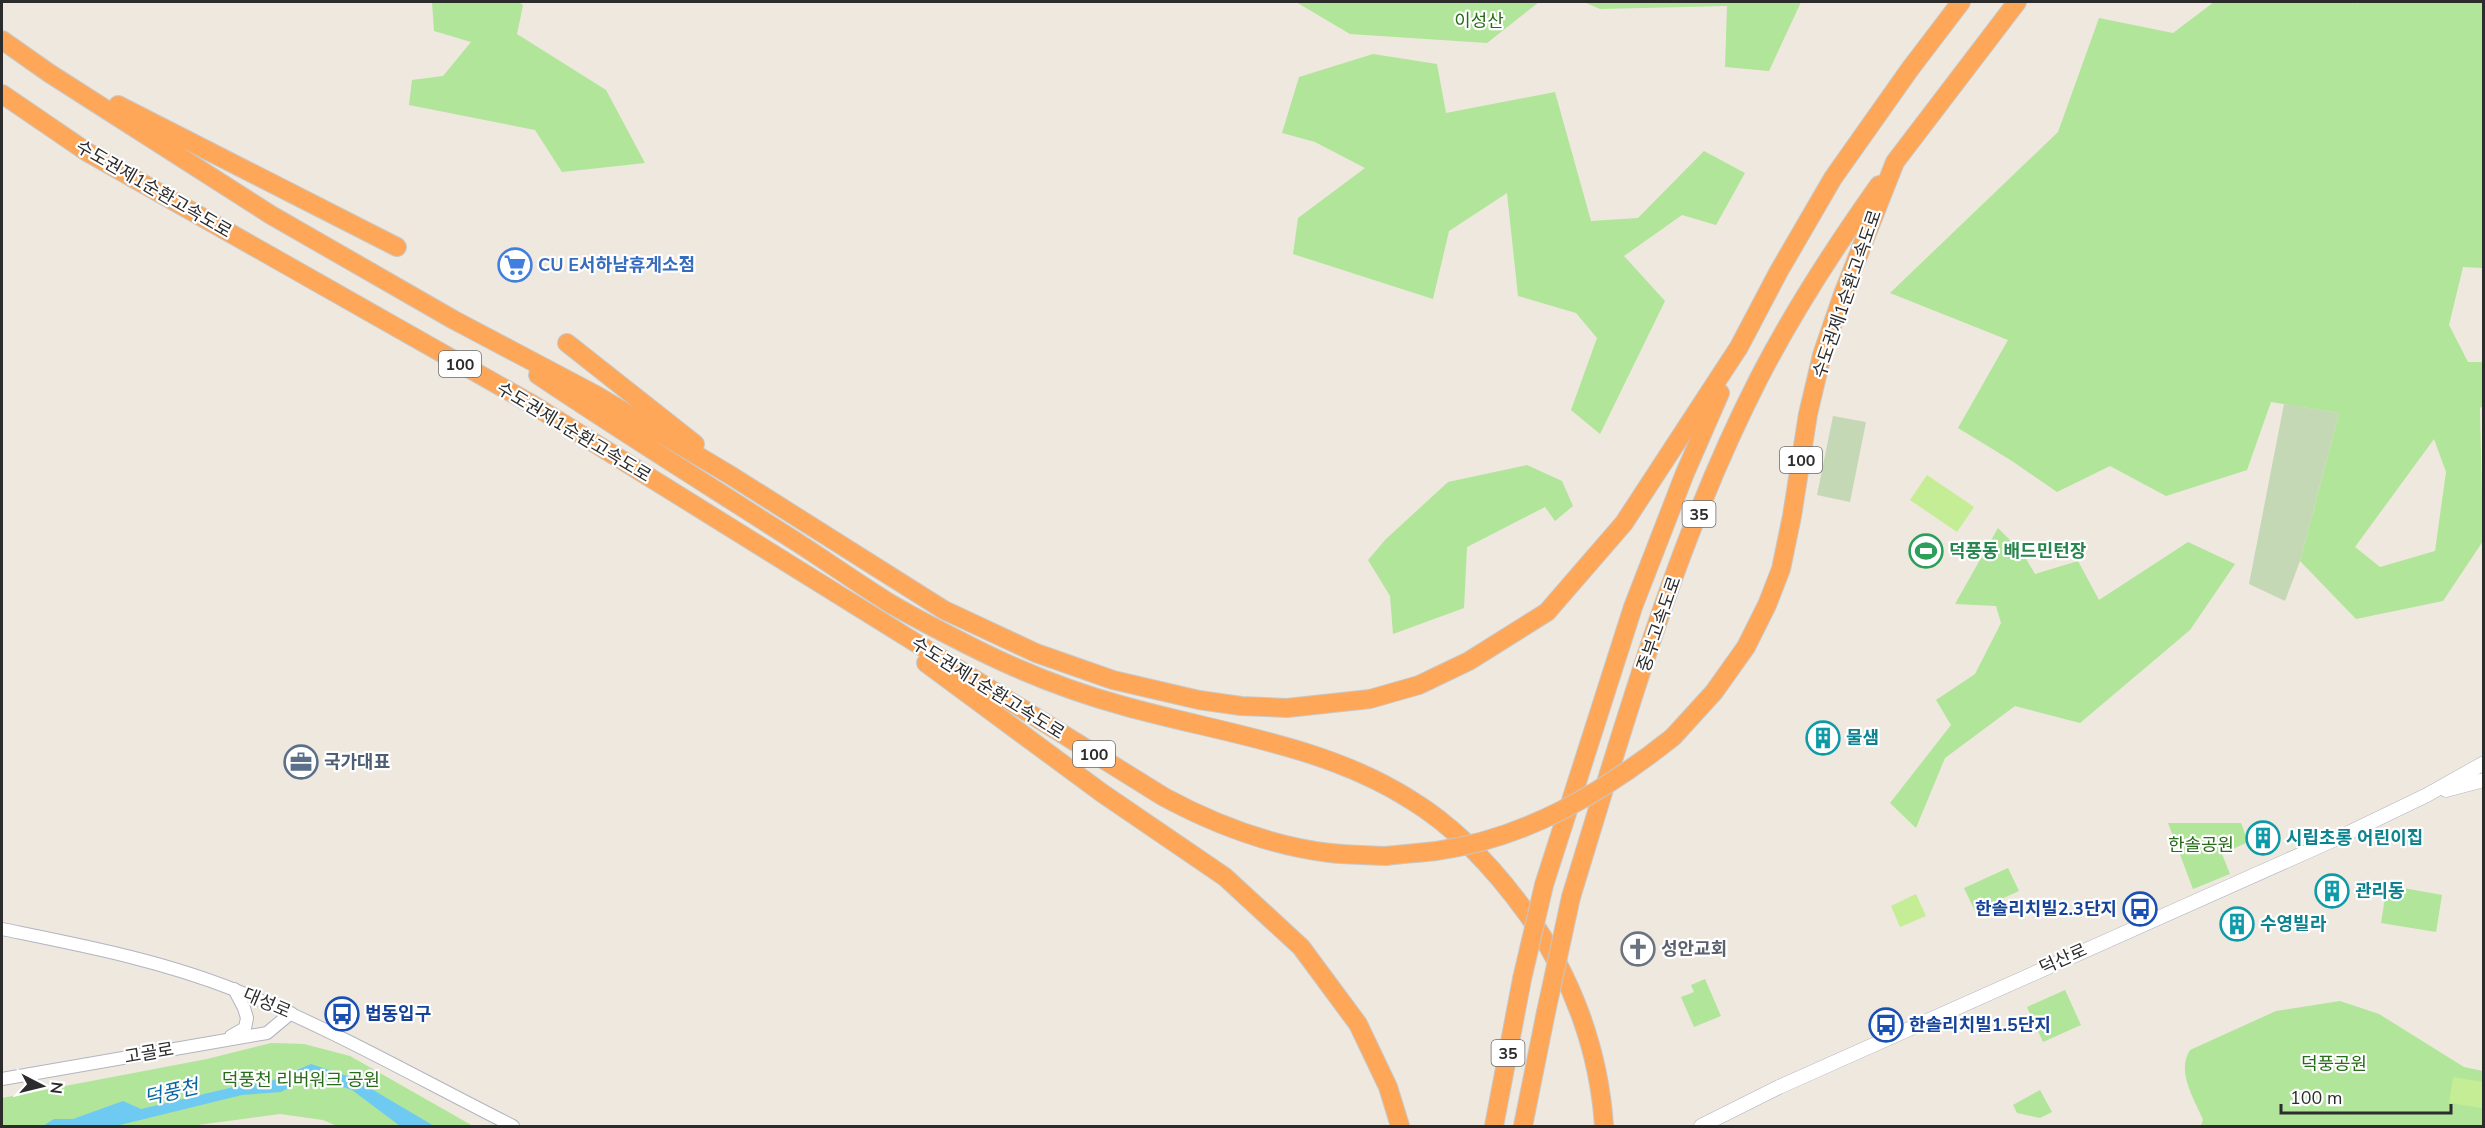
<svg xmlns="http://www.w3.org/2000/svg" width="2485" height="1128" font-family="'Nunito Sans','Noto Sans KR',sans-serif">
  <rect width="100%" height="100%" fill="#eee8de"/>
  <g fill="#b0e59a" fill-rule="evenodd">
    <polygon points="432,2 519,2 523,5 517,34 606,90 645,163 562,172 535,130 409,105 412,80 443,76 471,42 434,31"/>
    <polygon points="1296,2 1539,2 1487,43 1350,34"/>
    <polygon points="1584,2 1801,2 1769,71 1725,67 1727,6 1600,9"/>
    <path d="M2214,2h142l1,2 2,-2h124v266l-20,-1 -14,58 19,37h15v44l-3,2 3,133 -40,60 -87,18 -56,-58 39,-148 -68,-11 -24,68 -81,26 -56,-30 -53,26 -45,-31 -54,-33 50,-88 -118,-47 168,-161 41,-114 74,15zM2434,439l12,33 -11,79 -55,16 -25,-20z"/>
    <polygon points="1373,54 1437,64 1446,113 1555,92 1591,221 1638,218 1704,151 1745,173 1716,225 1682,215 1624,256 1665,301 1600,434 1571,410 1597,338 1576,313 1518,296 1507,193 1449,231 1433,299 1293,254 1298,218 1365,168 1315,142 1282,133 1299,77"/>
    <polygon points="1527,465 1562,481 1573,506 1555,521 1545,507 1467,547 1464,608 1393,634 1390,596 1368,560 1386,539 1448,482"/>
    <polygon points="1998,528 2022,552 2035,574 2078,561 2099,600 2188,542 2235,564 2190,630 2080,723 2015,706 1945,758 1916,828 1890,803 1951,725 1936,700 1975,674 2001,623 1996,606 1955,604"/>
    <polygon points="2168,823 2241,823 2248,842 2222,854 2230,874 2193,889"/>
    <polygon points="2008,868 2019,891 1975,911 1964,888"/>
    <polygon points="2387,885 2442,895 2436,932 2381,923"/>
    <polygon points="1705,979 1721,1016 1694,1027 1681,997 1694,992 1691,985"/>
    <polygon points="2065,990 2081,1025 2043,1042 2027,1007"/>
    <path d="M2340,1001l39,13 85,53 19,4v55h-282l2,-6c-9,-22 -27,-48 -13,-70l86,-39z"/>
    <polygon points="271,1043 304,1044 350,1056 473,1126 337,1126 323,1120 280,1114 190,1126 2,1126 2,1098 207,1059"/>
    <polygon points="2040,1090 2052,1112 2040,1118 2017,1113 2013,1105"/>
  </g>
  <g fill="#c5d8b5">
    <polygon points="2284,404 2339,413 2300,561 2285,601 2249,584"/>
    <polygon points="1833,416 1866,422 1850,502 1817,495"/>
  </g>
  <g fill="#c4ed95">
    <polygon points="1927,475 1974,507 1957,532 1910,500"/>
    <polygon points="1916,894 1926,916 1900,927 1891,906"/>
    <polygon points="2453,1077 2483,1082 2482,1108 2449,1103"/>
  </g>
  <polygon fill="#6fcaf2" points="311,1064 353,1078 434,1126 400,1126 352,1090 311,1076 281,1092 242,1095 120,1125 43,1126 54,1119 73,1119 123,1101 141,1109 242,1085 264,1084"/>
  <g fill="none" stroke-linecap="round" stroke-linejoin="round">
    <defs>
      <g id="tertiary">
        <path d="M2,929c78,16 158,31 233,61 96,38 186,90 278,136"/>
        <polyline points="231,1036 245,1028 247,1018 244,1008 234,989"/>
        <polyline points="2,1079 267,1033 291,1013"/>
      </g>
      <g id="secondary">
        <polyline points="2446,790 2484,780"/>
        <polyline points="1701,1126 1779,1087 2340,837 2427,795 2484,763"/>
      </g>
      <g id="motorway">
        <polyline points="2,40 49,73 271,215 454,320 596,395 730,475 944,610 1036,653 1113,680 1199,700 1241,706 1287,708 1370,699 1419,685 1469,661 1547,612 1624,523 1739,347 1779,271 1833,178 1910,69 1961,2"/>
        <path d="M2,94l85,58 443,251 634,394c52,28 107,49 166,56 18,2 37,2 56,3"/>
        <polyline points="118,105 397,247"/>
        <polyline points="567,343 695,444"/>
        <path d="M538,375c80,54 162,105 243,157 37,23 73,49 110,72 29,17 61,33 91,48 45,22 94,41 142,54 96,27 201,39 287,94 46,28 86,72 117,115 44,62 71,135 76,211"/>
        <polyline points="926,663 1102,793 1225,877 1301,947 1358,1024 1388,1087 1400,1126"/>
        <polyline points="1673,737 1714,692 1746,647 1767,605 1781,569 1792,516 1808,414 1822,355 1843,294 1895,162 2017,2"/>
        <polyline points="1544,885 1633,607 1685,473 1720,393"/>
        <path d="M1571,897c54,-175 104,-355 188,-519 35,-68 76,-131 120,-193"/>
        <polyline points="1494,1126 1522,979"/>
        <polyline points="1523,1126 1546,1012"/>
      </g>
    </defs>
    <use href="#tertiary" stroke="#b2b4c0" stroke-width="14"/>
    <use href="#secondary" stroke="#b2b4c0" stroke-width="15"/>
    <use href="#motorway" stroke="#c8c8c8" stroke-width="20"/>
    <use href="#tertiary" stroke="#fff" stroke-width="12"/>
    <use href="#secondary" stroke="#fff" stroke-width="14"/>
    <use href="#motorway" stroke="#ffa758" stroke-width="18"/>
    <defs>
      <g id="motorway-bridge">
        <path d="M1386,856c16,-2 33,-3 50,-5 89,-12 168,-59 237,-114"/>
        <polyline points="1522,979 1544,885"/>
        <polyline points="1546,1012 1571,897"/>
      </g>
    </defs>
    <use href="#motorway-bridge" stroke="#c8c8c8" stroke-width="20" stroke-linecap="butt"/>
    <use href="#motorway-bridge" stroke="#ffa758" stroke-width="18"/>
  </g>
  <defs>
    <symbol id="supermarket-ring" viewBox="-11 -11 22 22"><circle r="9.5" fill="#fff" stroke="#3f7fe0" stroke-width="1.5"/><path d="M-6-5.5h2.5l.6 2H6L4.5 2H-2.5L-4.4-4H-6ZM-1.5 3.2a1.3 1.3 0 1 0 .1 0ZM3 3.2a1.3 1.3 0 1 0 .1 0Z" fill="#3f7fe0"/></symbol>
    <symbol id="stadium-ring" viewBox="-11 -11 22 22"><circle r="9.5" fill="#fff" stroke="#2e9e5b" stroke-width="1.5"/><path d="M0-5a6.5 5 0 1 0 0 10a6.5 5 0 1 0 0-10ZM-3.5-1.8h7v3.6h-7Z" fill="#2e9e5b"/></symbol>
    <symbol id="building-ring" viewBox="-11 -11 22 22"><circle r="9.5" fill="#fff" stroke="#0f9aa8" stroke-width="1.5"/><path d="M-4-6H4V6H1V3H-1V6H-4ZM-2.5-4.3h1.7v1.8h-1.7ZM.8-4.3h1.7v1.8H.8ZM-2.5-1h1.7V.8h-1.7ZM.8-1h1.7V.8H.8Z" fill="#0f9aa8"/></symbol>
    <symbol id="office-ring" viewBox="-11 -11 22 22"><circle r="9.5" fill="#fff" stroke="#5c6f8a" stroke-width="1.5"/><path d="M-6-3h4V-5.5h4V-3h4V5H-6ZM-1-4.5V-3h2v-1.5ZM-6 0V1H6V0Z" fill="#5c6f8a"/></symbol>
    <symbol id="bus-ring" viewBox="-11 -11 22 22"><circle r="9.5" fill="#fff" stroke="#1a4fb4" stroke-width="1.5"/><path d="M-5-6H5V4H4V6H2V4H-2V6H-4V4H-5ZM-3.5-4V0h7V-4ZM-3.5 1.2v1.5H-2V1.2ZM2 1.2v1.5H3.5V1.2Z" fill="#1a4fb4"/></symbol>
    <symbol id="church-ring" viewBox="-11 -11 22 22"><circle r="9.5" fill="#fff" stroke="#6b7280" stroke-width="1.5"/><path d="M-1.2-6h2.4v3.5h3.3v2.4h-3.3V6h-2.4V-.1h-3.3v-2.4h3.3Z" fill="#6b7280"/></symbol>
  </defs>
  <g fill-rule="evenodd">
    <use href="#supermarket-ring" x="496" y="246" width="38" height="38"/>
    <use href="#stadium-ring" x="1907" y="532" width="38" height="38"/>
    <use href="#building-ring" x="1804" y="719" width="38" height="38"/>
    <use href="#office-ring" x="282" y="743" width="38" height="38"/>
    <use href="#building-ring" x="2244" y="819" width="38" height="38"/>
    <use href="#building-ring" x="2313" y="872" width="38" height="38"/>
    <use href="#bus-ring" x="2121" y="890" width="38" height="38"/>
    <use href="#building-ring" x="2218" y="905" width="38" height="38"/>
    <use href="#church-ring" x="1619" y="930" width="38" height="38"/>
    <use href="#bus-ring" x="323" y="995" width="38" height="38"/>
    <use href="#bus-ring" x="1867" y="1006" width="38" height="38"/>
  </g>
  <g text-anchor="middle" stroke-width="4.5" stroke-linejoin="round" paint-order="stroke">
    <g fill="#fff" stroke="#6b6b6b" stroke-width="1.5">
      <rect x="439" y="351" width="42" height="26" rx="4.5"/>
      <rect x="1780" y="447" width="42" height="26" rx="4.5"/>
      <rect x="1682.5" y="501" width="33" height="26" rx="4.5"/>
      <rect x="1073" y="741" width="42" height="26" rx="4.5"/>
      <rect x="1491.5" y="1040" width="33" height="26" rx="4.5"/>
    </g>
    <g font-size="16" font-weight="bold" fill="#2c2c2c">
      <text x="460" y="370">100</text>
      <text x="1801" y="466">100</text>
      <text x="1699" y="520">35</text>
      <text x="1094" y="760">100</text>
      <text x="1508" y="1059">35</text>
    </g>
    <g font-size="18" fill="#276c19" stroke="#fff">
      <text x="1479" y="27">이성산</text>
      <text x="2201" y="851">한솔공원</text>
      <text x="2334" y="1070">덕풍공원</text>
      <text x="301" y="1086">덕풍천 리버워크 공원</text>
    </g>
    <g font-size="18" fill="#2c2c2c" stroke="#fff">
      <text transform="translate(154 189) rotate(30)" y="6">수도권제1순환고속도로</text>
      <text transform="translate(1847 294) rotate(-71)" y="6">수도권제1순환고속도로</text>
      <text transform="translate(574 432) rotate(31)" y="6">수도권제1순환고속도로</text>
      <text transform="translate(1659 624) rotate(-71)" y="6">중부고속도로</text>
      <text transform="translate(988 688) rotate(32)" y="6">수도권제1순환고속도로</text>
      <text transform="translate(2063 959) rotate(-24)" y="6">덕산로</text>
      <text transform="translate(267 1003) rotate(23)" y="6">대성로</text>
      <text transform="translate(149 1053) rotate(-10)" y="6">고골로</text>
    </g>
    <g font-size="18" font-weight="bold" fill="#366cbe" stroke="#fff" text-anchor="start">
      <text x="538" y="271">CU E서하남휴게소점</text>
    </g>
    <g font-size="18" font-weight="bold" fill="#27864d" stroke="#fff" text-anchor="start">
      <text x="1949" y="557">덕풍동 배드민턴장</text>
    </g>
    <g font-size="18" font-weight="bold" fill="#0d838f" stroke="#fff" text-anchor="start">
      <text x="1846" y="744">물샘</text>
      <text x="2286" y="844">시립초롱 어린이집</text>
      <text x="2355" y="897">관리동</text>
      <text x="2260" y="930">수영빌라</text>
    </g>
    <g font-size="18" font-weight="bold" fill="#4e5e75" stroke="#fff" text-anchor="start">
      <text x="324" y="768">국가대표</text>
    </g>
    <g font-size="18" font-weight="bold" fill="#164399" stroke="#fff" text-anchor="start">
      <text x="2117" y="915" text-anchor="end">한솔리치빌2.3단지</text>
      <text x="365" y="1020">법동입구</text>
      <text x="1909" y="1031">한솔리치빌1.5단지</text>
    </g>
    <g font-size="18" font-weight="bold" fill="#5b616d" stroke="#fff" text-anchor="start">
      <text x="1661" y="955">성안교회</text>
    </g>
    <g font-size="20" font-style="italic" fill="#0a67a2" stroke="#fff">
      <text transform="translate(171 1092) rotate(-13)" y="7">덕풍천</text>
    </g>
  </g>
  <rect width="2485" height="1128" fill="none" stroke="#2c2c2c" stroke-width="6"/>
  <g transform="translate(42 1086) rotate(97)" stroke="#ffffff" stroke-width="4.5" paint-order="stroke">
  <path d="M0-4.5L10 22L0 15L-10 22Z" fill="#2c2c2c"/>
  <text y="-9" font-size="16" font-weight="bold" text-anchor="middle" fill="#2c2c2c">N</text>
  </g>
  <path d="M2281 1104v9h170v-9" fill="none" stroke="#2c2c2c" stroke-width="3"/>
  <text x="2290" y="1104" font-size="18" fill="#2c2c2c" stroke="#ffffff" stroke-width="4.5" paint-order="stroke">100 m</text>
</svg>
